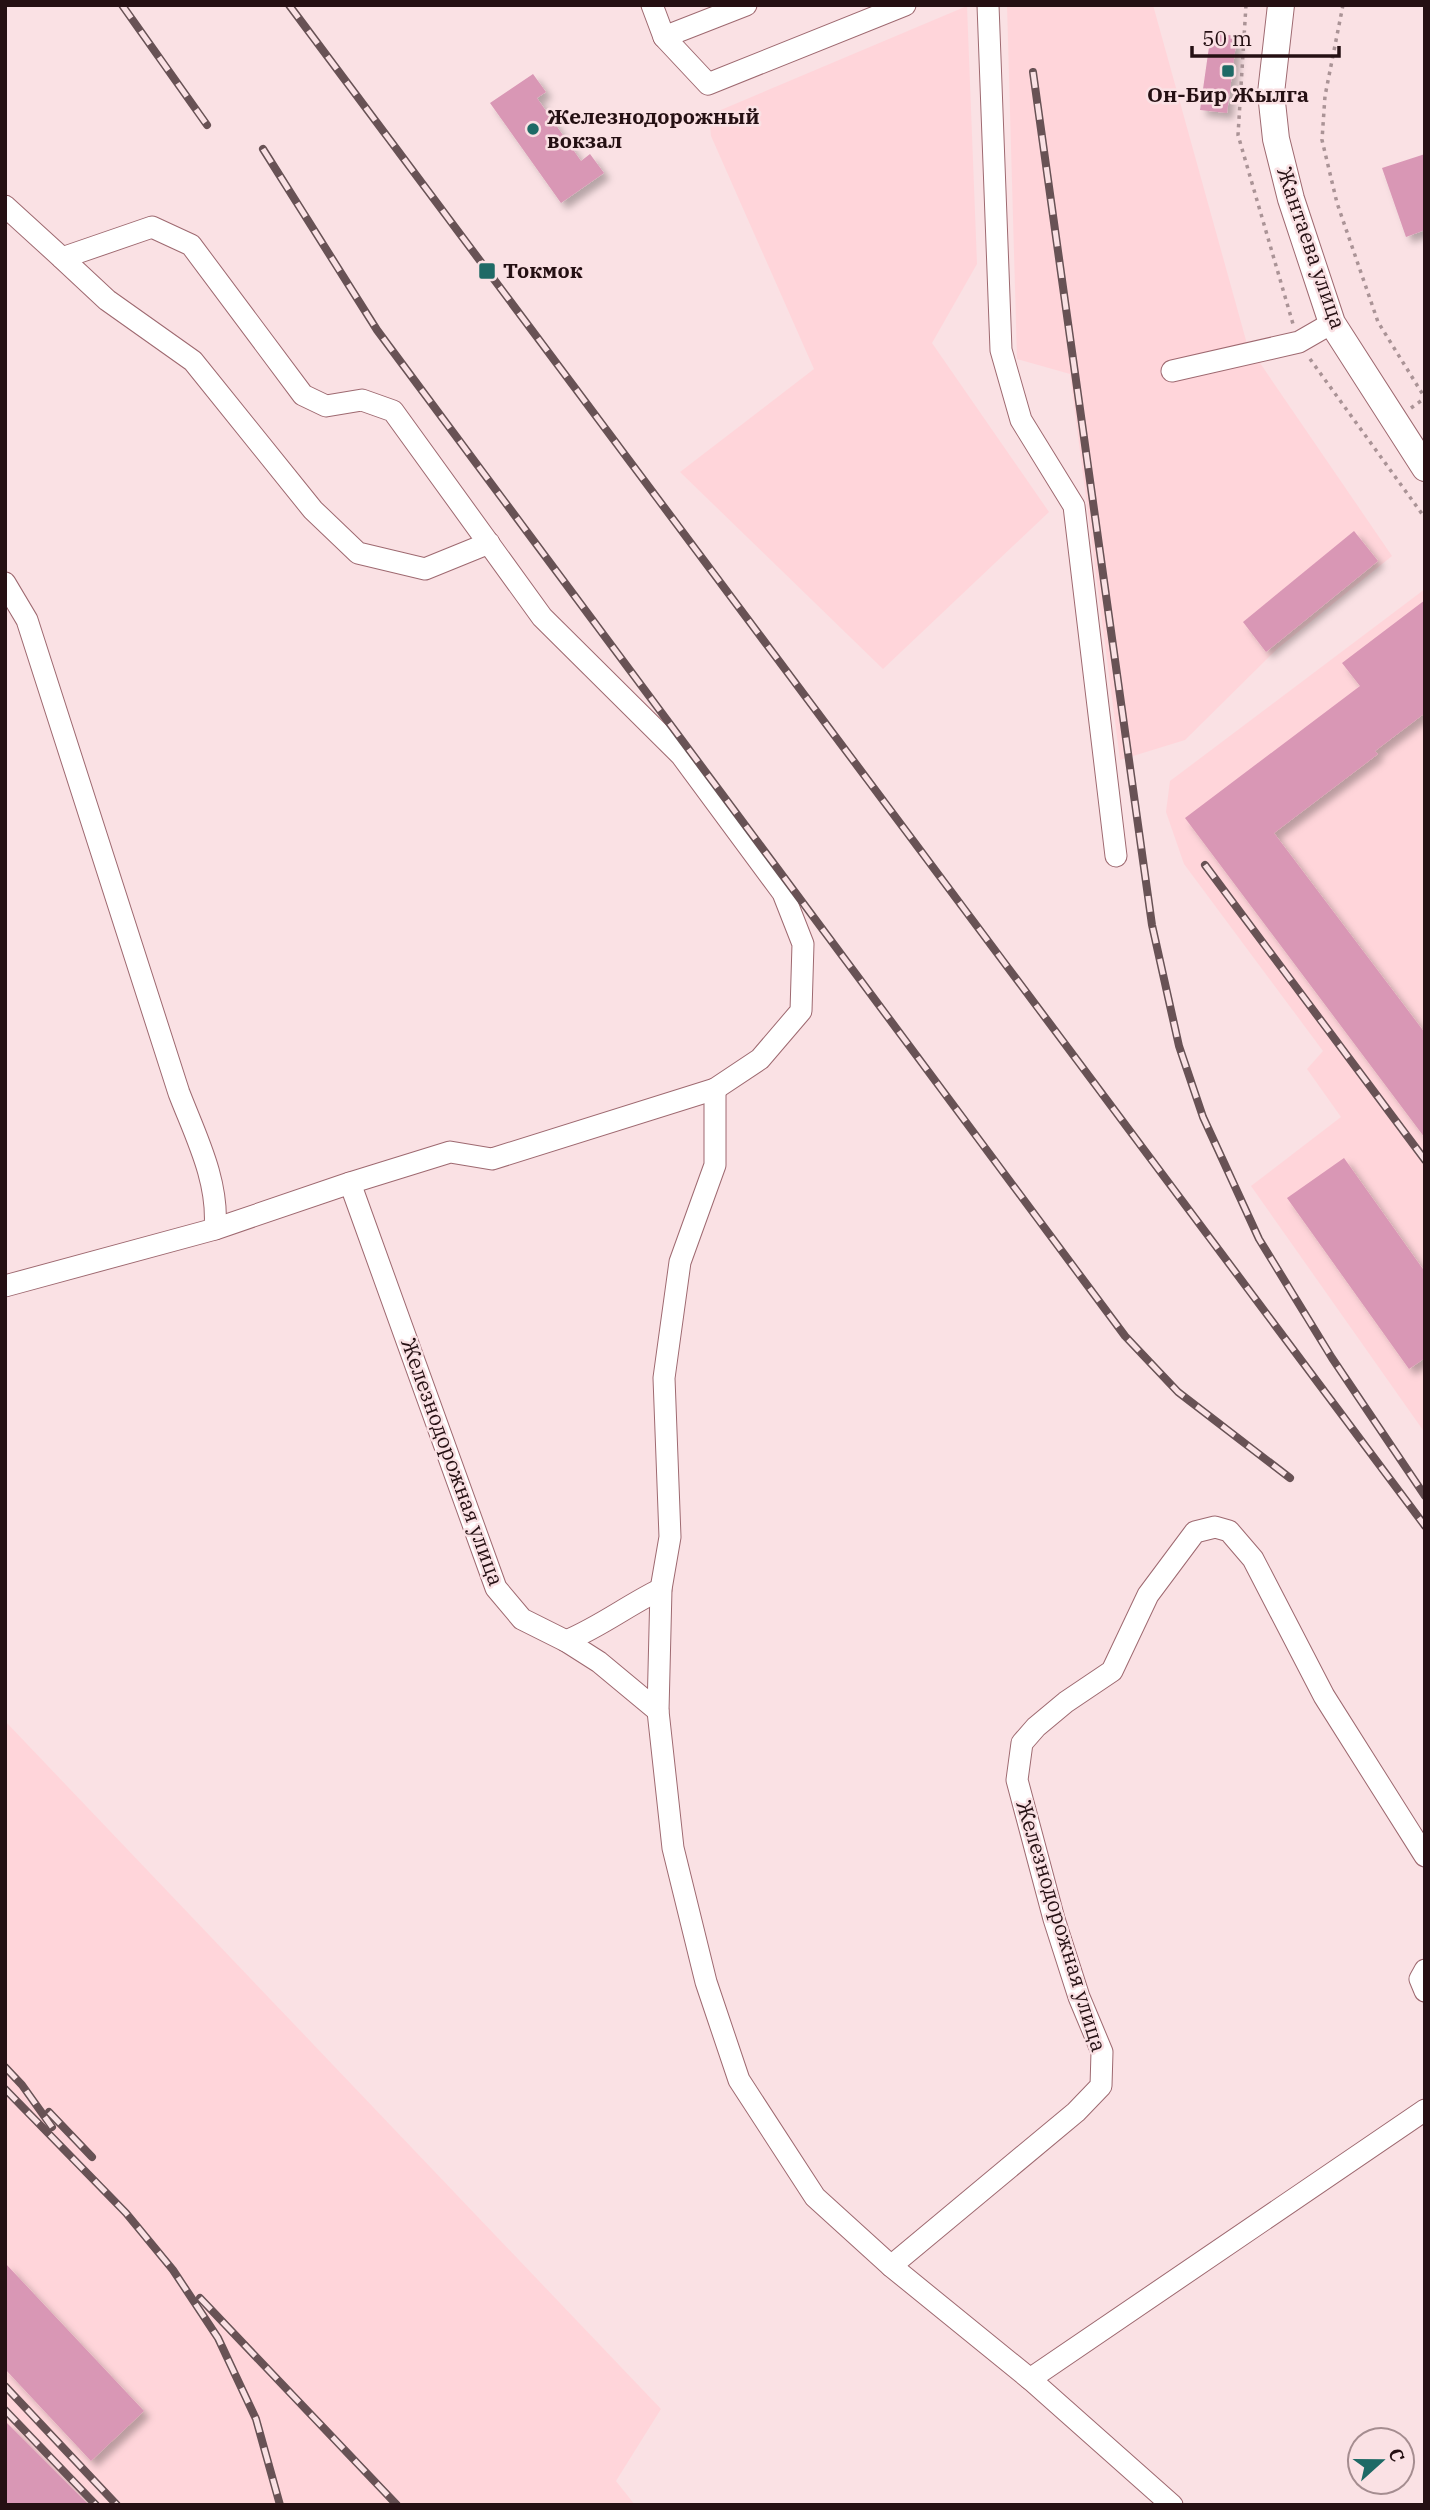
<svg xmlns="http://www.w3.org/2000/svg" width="1430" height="2510" font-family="'IBM Plex Serif',serif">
  <defs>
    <filter id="shadow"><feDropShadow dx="6" dy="6" stdDeviation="3.5" flood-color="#0004"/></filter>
  </defs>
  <rect width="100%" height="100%" fill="#fae1e4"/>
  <g fill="#ffd5da">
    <polygon points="1007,5 1153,5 1247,344 1392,556 1277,649 1185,740 1120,760 1070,374 1017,359"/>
    <polygon points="967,6 977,264 932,343 1049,512 883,669 680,472 814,369 711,136 709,115"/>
    <polygon points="1425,589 1425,1433 1251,1186 1341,1117 1307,1069 1323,1051 1184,864 1166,812 1170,781"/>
    <polygon points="5,1721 661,2409 616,2481 635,2505 5,2505"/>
  </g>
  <g fill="#d997b5" filter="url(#shadow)">
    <polygon points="1211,33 1237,36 1227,113 1200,110"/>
    <polygon points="533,74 546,92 537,98 581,161 590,154 604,173 561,203 490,103"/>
    <polygon points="1425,154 1425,230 1406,237 1382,168"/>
    <polygon points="1354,531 1378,561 1266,652 1243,622"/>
    <polygon points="1425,600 1425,713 1375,751 1378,754 1274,833 1425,1033 1425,1138 1185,818 1360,686 1342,663"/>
    <polygon points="1344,1158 1425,1272 1425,1358 1409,1369 1287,1198"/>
    <polygon points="5,2263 144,2411 91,2461 5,2369"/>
    <polygon points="5,2421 89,2505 5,2505"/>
  </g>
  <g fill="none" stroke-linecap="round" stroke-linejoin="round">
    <defs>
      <g id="minor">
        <polyline points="652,5 664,37 708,84 905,5"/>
        <polyline points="988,5 1001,350 1021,420 1074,506 1116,856"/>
        <polyline points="664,37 746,5"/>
        <polyline points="5,206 62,258 152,227 191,245 303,395 326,406 362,400 393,411 542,617 681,755 783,893 803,944 801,1011 760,1059 715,1089 492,1159 450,1152 350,1183 215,1229 5,1286"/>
        <polyline points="62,258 107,300 193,361 313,510 358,553 425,569 489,543"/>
        <polyline points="1172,371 1299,342 1332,323"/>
        <path d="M5,583l22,37 152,473c17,44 40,88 36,136"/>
        <polyline points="715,1089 715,1165 680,1262 664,1378 670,1537 661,1589 658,1711 673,1848 706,1982 739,2080 815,2197 891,2266 1030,2379 1172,2505"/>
        <polyline points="350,1183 496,1588 522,1619 566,1641 599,1662 658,1711"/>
        <path d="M566,1641c34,-14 62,-36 95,-52"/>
        <polyline points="1425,1970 1420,1979 1425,1991"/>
        <polyline points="891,2266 1076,2112 1101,2086 1102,2052 1079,1997 1054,1919 1017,1780 1022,1743 1036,1727 1066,1702 1112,1671 1148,1595 1195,1532 1215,1527 1229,1531 1253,1559 1324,1696 1425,1856"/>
        <polyline points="1030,2379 1425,2110"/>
      </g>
      <polyline id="major" points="1281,5 1271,93 1276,139 1291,199 1332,323 1425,468"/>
    </defs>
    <use href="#minor" stroke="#9e6970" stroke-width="23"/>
    <use href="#major" stroke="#9e6970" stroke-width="28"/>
    <g stroke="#aa9396" stroke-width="3.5" stroke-dasharray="3.5 5" stroke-linecap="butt">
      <polyline points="1246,5 1238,135 1293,324"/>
      <polyline points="1343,5 1325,96 1322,140 1337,203 1378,322 1425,398"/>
      <polyline points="1310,359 1425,518"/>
      <polyline points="1411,408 1425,398"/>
    </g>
    <use href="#minor" stroke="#fff" stroke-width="21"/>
    <use href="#major" stroke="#fff" stroke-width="26"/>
    <defs>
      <g id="rail">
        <polyline points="122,5 207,125"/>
        <polyline points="289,5 1425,1526"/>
        <polyline points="1033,72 1152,925 1179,1046 1203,1117 1259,1239 1332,1358 1425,1496"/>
        <polyline points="263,149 377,330 1125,1336 1178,1392 1290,1478"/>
        <polyline points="1205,865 1425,1160"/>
        <polyline points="5,2067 22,2085 52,2127"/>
        <polyline points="5,2089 126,2213 173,2270 218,2338 256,2419 280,2505"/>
        <polyline points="49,2112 92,2157"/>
        <polyline points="200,2298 397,2505"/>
        <polyline points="5,2386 117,2505"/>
        <polyline points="5,2410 96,2505"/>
      </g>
    </defs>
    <use href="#rail" stroke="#685255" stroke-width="8"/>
    <use href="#rail" stroke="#fae1e4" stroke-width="5" stroke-dasharray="16" stroke-linecap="butt"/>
  </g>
  <g fill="#1e6a66" stroke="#fae1e4" stroke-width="2.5">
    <rect x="1221" y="64" width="14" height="14" rx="3.5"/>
    <circle cx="533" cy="129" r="7"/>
    <rect x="478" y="262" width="18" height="18" rx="3.5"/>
  </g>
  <g text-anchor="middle" stroke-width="5" stroke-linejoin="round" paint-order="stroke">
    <g font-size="21" font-weight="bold" fill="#251013" stroke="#fae1e4" text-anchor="start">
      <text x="1228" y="102" text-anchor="middle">Он-Бир Жылга</text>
      <text x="547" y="124">Железнодорожный<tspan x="547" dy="24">вокзал</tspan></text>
      <text x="503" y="278">Токмок</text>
    </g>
    <g font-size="21" fill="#251013" stroke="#fae1e4">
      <text transform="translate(1311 248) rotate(71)" y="7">Жантаева улица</text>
      <text transform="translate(452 1462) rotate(70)" y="7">Железнодорожная улица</text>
      <text transform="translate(1061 1926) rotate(73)" y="7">Железнодорожная улица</text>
    </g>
  </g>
  <rect width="1430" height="2510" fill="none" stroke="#251013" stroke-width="14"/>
  <g transform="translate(1381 2461) rotate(69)"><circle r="33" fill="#fae1e4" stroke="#a58d90" stroke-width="2"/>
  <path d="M0-5L12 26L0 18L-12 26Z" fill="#1e6a66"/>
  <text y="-10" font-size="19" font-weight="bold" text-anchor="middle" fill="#251013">С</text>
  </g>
  <path d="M1192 46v10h147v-10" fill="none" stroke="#251013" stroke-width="3.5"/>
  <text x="1202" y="46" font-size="21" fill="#251013" stroke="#fae1e4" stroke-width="5" paint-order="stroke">50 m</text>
</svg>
